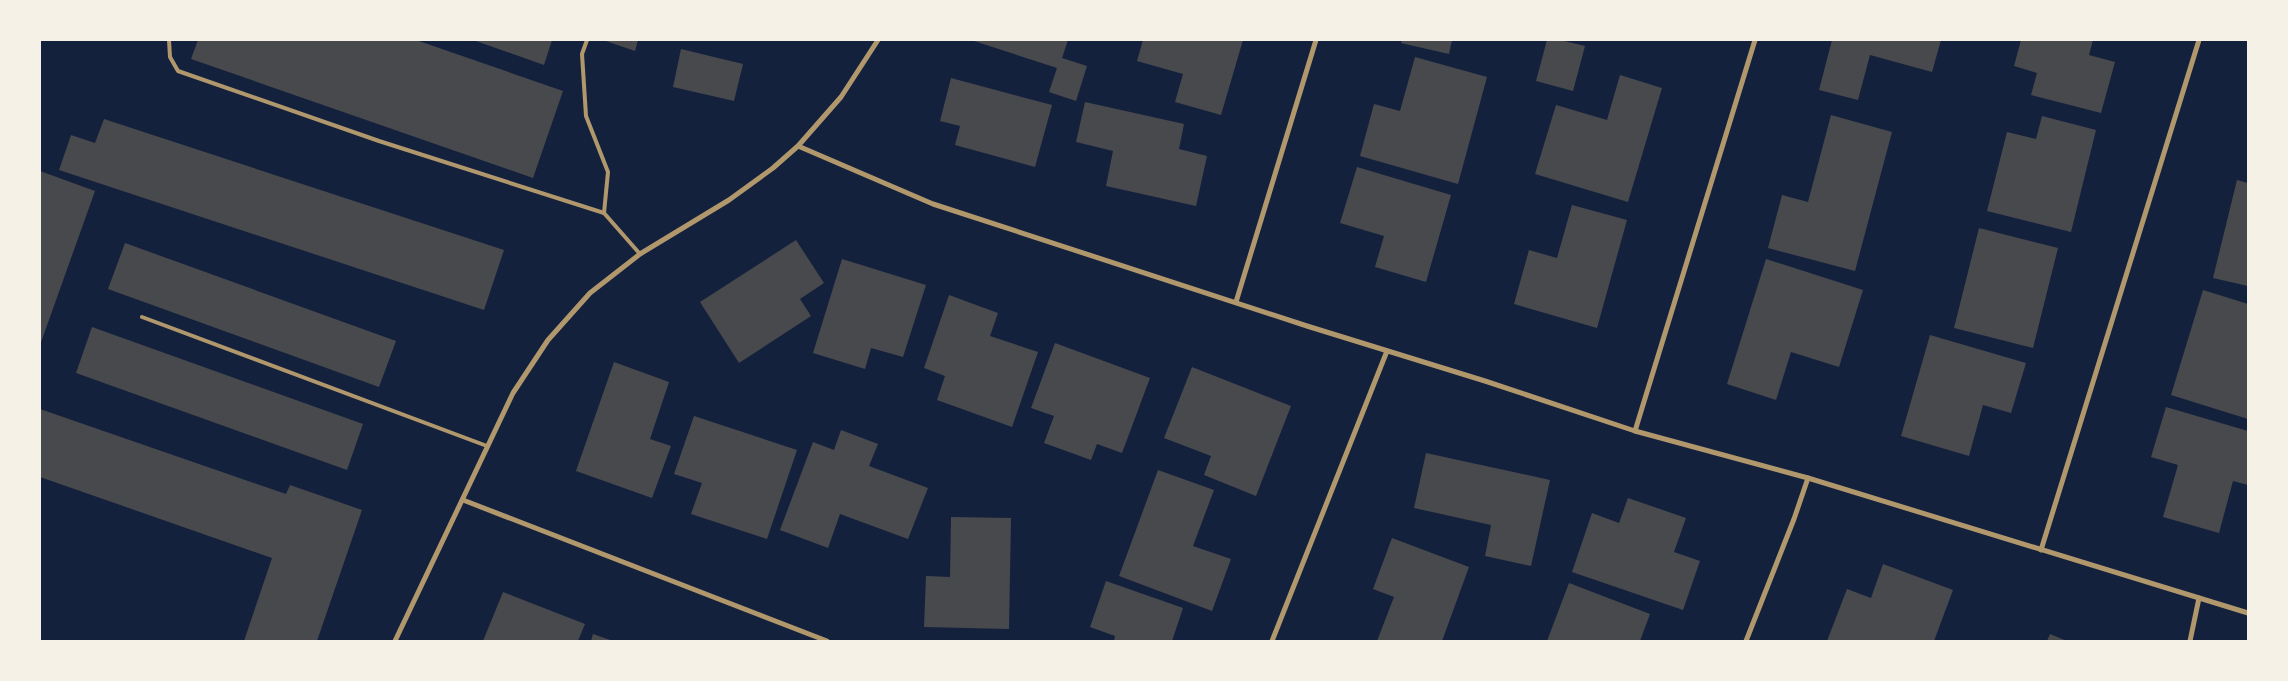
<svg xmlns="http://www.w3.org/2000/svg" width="2288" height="681" font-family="Lato,sans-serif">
  <rect width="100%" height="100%" fill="#14213d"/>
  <g fill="#48494c">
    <polygon points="198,40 416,40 563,91 533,178 191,59"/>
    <polygon points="473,40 552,40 544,65"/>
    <polygon points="603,40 638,40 635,51"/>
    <polygon points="971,40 1068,40 1062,58 1087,66 1076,101 1049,92 1057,68"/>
    <polygon points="1143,40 1243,40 1221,115 1175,102 1183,74 1137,61"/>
    <polygon points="1402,40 1452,40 1449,54 1401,43"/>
    <polygon points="1547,40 1560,40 1585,46 1573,91 1536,81"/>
    <polygon points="1832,40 1941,40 1932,72 1870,55 1858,100 1819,90"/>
    <polygon points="2021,40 2093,40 2089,55 2115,62 2101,113 2031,95 2037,73 2014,66"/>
    <polygon points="681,49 743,64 734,101 673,87"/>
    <polygon points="1415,57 1487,77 1458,184 1360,156 1374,104 1400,111"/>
    <polygon points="1620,75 1662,88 1628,202 1535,174 1556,105 1607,120"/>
    <polygon points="951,78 1052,105 1035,167 955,145 960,126 940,121"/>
    <polygon points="1085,102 1184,124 1179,149 1207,156 1196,206 1106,186 1113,151 1076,142"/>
    <polygon points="1831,115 1892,132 1855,271 1768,248 1782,195 1808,202"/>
    <polygon points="2042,116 2096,130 2071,232 1987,211 2007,132 2036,139"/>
    <polygon points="104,119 504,250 484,310 59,170 71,135 95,143"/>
    <polygon points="1357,167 1451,195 1426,282 1375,267 1384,236 1340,223"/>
    <polygon points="40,171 95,191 40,345"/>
    <polygon points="2237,180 2248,183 2248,286 2213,278"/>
    <polygon points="1572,205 1627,220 1597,328 1514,304 1529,250 1557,258"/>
    <polygon points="1979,228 2058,248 2033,348 1954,328"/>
    <polygon points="796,240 824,283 800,299 811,316 739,363 700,302"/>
    <polygon points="125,243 396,341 379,387 108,289"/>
    <polygon points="842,259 926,285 903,357 871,348 865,369 813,353"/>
    <polygon points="1766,259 1863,290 1839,367 1791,352 1776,400 1727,384"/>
    <polygon points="2203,290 2248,304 2248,419 2171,395"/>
    <polygon points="949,295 998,313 990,336 1038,352 1012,427 937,400 945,376 924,368"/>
    <polygon points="92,327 363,424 347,470 76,373"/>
    <polygon points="1930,335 2026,363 2011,413 1983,405 1969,456 1901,436"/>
    <polygon points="1055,343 1150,378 1122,453 1097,444 1091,460 1044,443 1054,416 1031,408"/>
    <polygon points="614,362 669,382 650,439 671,446 652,498 576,471"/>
    <polygon points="1192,367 1291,406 1256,496 1204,475 1211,456 1164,438"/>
    <polygon points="2166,407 2248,431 2248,485 2233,481 2219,533 2163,517 2178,465 2151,457"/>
    <polygon points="40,409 286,494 290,485 362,510 317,641 244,641 272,558 40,477"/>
    <polygon points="694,416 797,450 767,539 691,514 702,483 674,474"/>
    <polygon points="841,430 878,444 869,466 928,488 908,539 840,514 828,548 780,530 813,442 834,450"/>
    <polygon points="1426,453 1550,480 1531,566 1485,556 1491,525 1414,508"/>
    <polygon points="1158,470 1214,490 1193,546 1231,559 1212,611 1119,576"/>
    <polygon points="1628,498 1686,518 1674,552 1700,561 1683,610 1572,572 1592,513 1619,523"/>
    <polygon points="951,517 1011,518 1009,629 924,627 926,576 950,577"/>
    <polygon points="1392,538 1469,567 1442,641 1377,641 1394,597 1373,589"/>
    <polygon points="1883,564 1953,590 1934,641 1827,641 1847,589 1871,598"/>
    <polygon points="1106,581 1183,608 1172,641 1114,641 1115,636 1090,627"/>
    <polygon points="1569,583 1650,614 1640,641 1547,641"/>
    <polygon points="503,592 585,624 578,641 483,641"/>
    <polygon points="593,634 613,641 591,641"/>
    <polygon points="2050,634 2067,641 2047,641"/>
  </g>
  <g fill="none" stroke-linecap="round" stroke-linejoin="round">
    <g stroke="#b1986c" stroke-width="4">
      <polyline points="169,40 170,57 178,71 379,141 604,213 640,254"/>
      <polyline points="587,40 582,54 586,116 608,172 604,213"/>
      <polyline points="142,317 487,446"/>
    </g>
    <g stroke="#b1986c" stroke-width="5">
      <polyline points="798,146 933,204 1307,326 1485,381 1635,431 1808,478 2248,613"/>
      <polyline points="1236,302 1316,40"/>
      <polyline points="1635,431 1755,40"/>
      <polyline points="463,500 827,641"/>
      <polyline points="2041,550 2199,40"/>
      <polyline points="395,641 513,393 548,340 590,293 640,254 729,200 773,168 798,146 841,97 878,40"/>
      <polyline points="1272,641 1387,351"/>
      <polyline points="1746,641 1794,519 1808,478"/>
      <polyline points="2190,641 2199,598"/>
    </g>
  </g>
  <rect width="2288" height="681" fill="none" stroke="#f6f1e7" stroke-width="82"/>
</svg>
